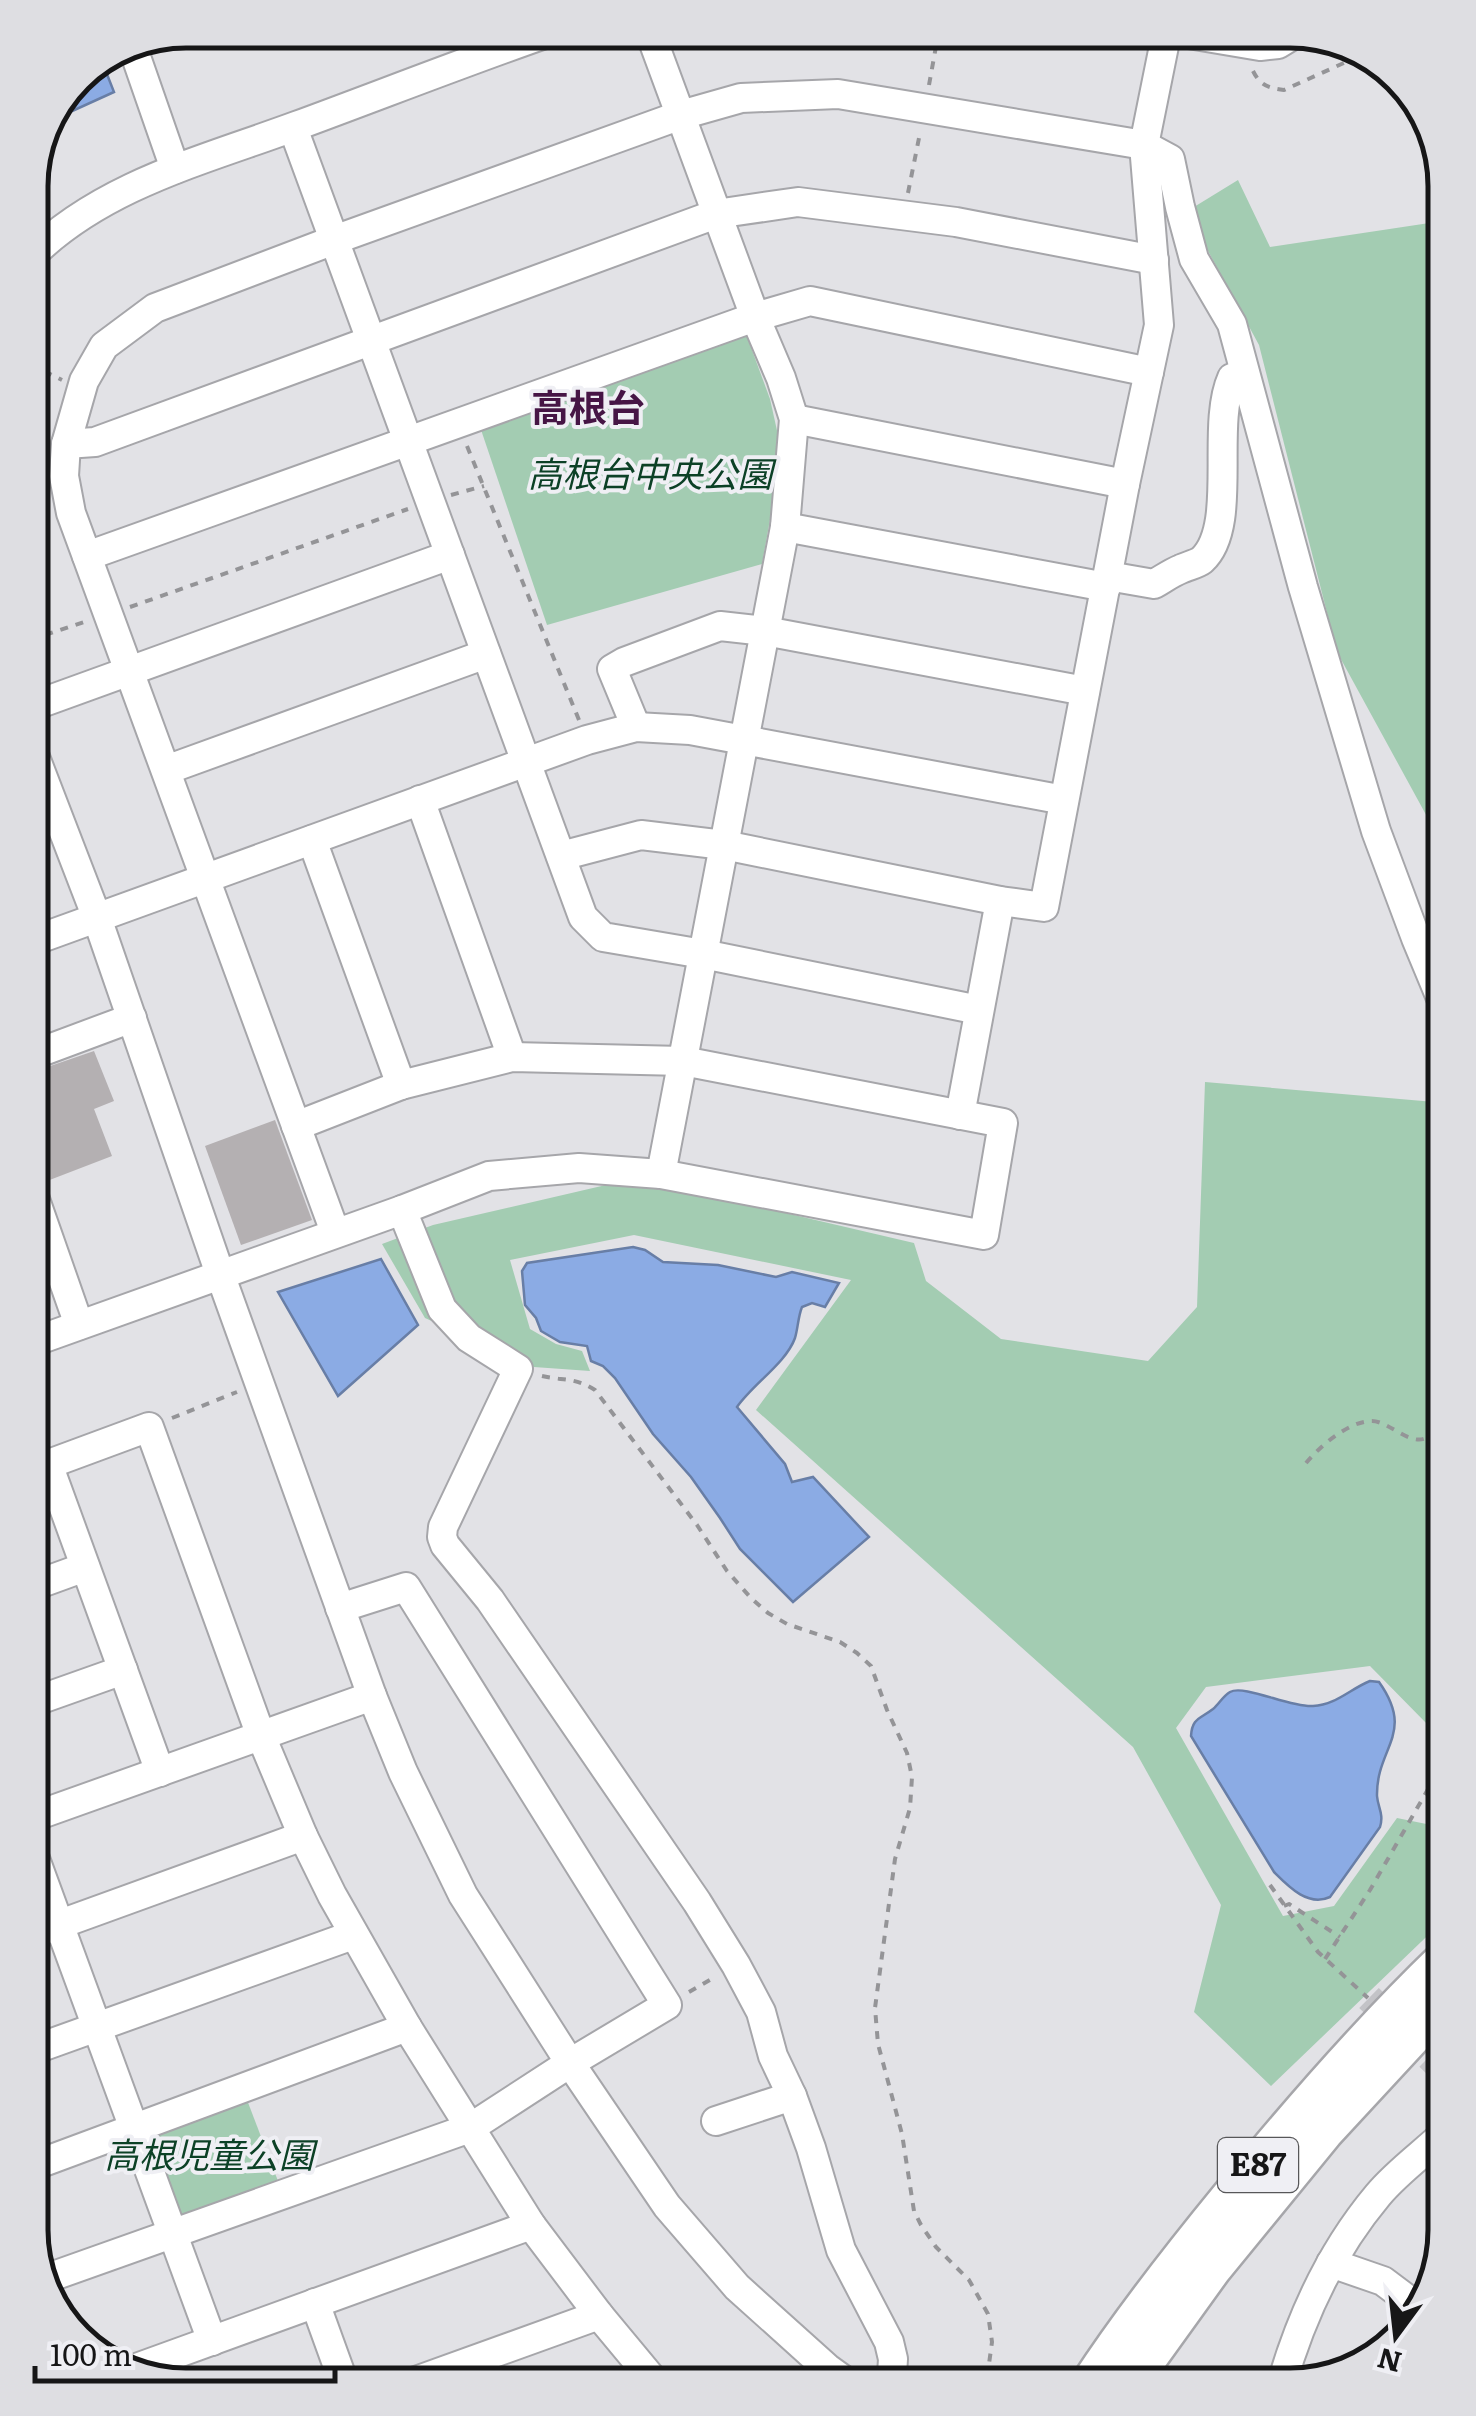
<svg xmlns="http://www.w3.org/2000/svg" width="1476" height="2416" font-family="Literata,'Noto Sans JP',serif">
  <rect width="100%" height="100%" fill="#e2e2e6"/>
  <g fill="#a3ccb2">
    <polygon points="1238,180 1270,247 1436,222 1446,216 1446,844 1442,844 1337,652 1259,345 1201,238 1194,207"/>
    <polygon points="741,320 770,399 782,453 762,564 547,625 475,412"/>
    <polygon points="1205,1082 1446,1103 1446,1729 1429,1726 1370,1666 1206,1687 1176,1728 1283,1916 1334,1906 1397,1818 1446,1828 1446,1918 1271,2086 1194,2012 1221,1905 1133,1747 756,1410 851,1280 634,1235 510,1260 530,1329 556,1344 582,1351 590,1371 534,1367 425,1318 382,1244 433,1225 636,1178 914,1243 926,1281 1001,1339 1148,1361 1197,1307"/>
    <polygon points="244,2092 278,2181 180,2215 145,2132"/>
  </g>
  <g fill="#8babe4" stroke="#687ea6" stroke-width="2.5">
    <polygon points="103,64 114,92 57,118 76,75"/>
    <path d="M633,1247l12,3 18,12 55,3 58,12 16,-5 47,11 -14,24 -13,-4 -10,4c-4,10 -4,21 -7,31 -9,25 -42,46 -58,69l48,57 7,18 21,-5 56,60 -76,65 -53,-53 -20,-31 -29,-41 -38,-43 -38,-56 -12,-12 -12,-5 -4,-15 -27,-4 -19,-11 -5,-13 -11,-13 -3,-34 5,-8z"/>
    <polygon points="381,1259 418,1325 338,1396 278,1292"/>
    <path d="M1370,1681l9,1c37,52 -3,65 -2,114 1,12 7,18 3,31l-50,70c-22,10 -41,-10 -56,-25l-83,-136c1,-18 9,-17 22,-27 6,-5 10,-13 17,-17 14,-8 61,16 83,14 23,-1 37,-17 57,-25z"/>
  </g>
  <g fill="#b4b0b2">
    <polygon points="94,1051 114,1101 94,1109 112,1156 47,1181 39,1171 30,1146 30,1073"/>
    <polygon points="275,1120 312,1220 241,1245 205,1146"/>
  </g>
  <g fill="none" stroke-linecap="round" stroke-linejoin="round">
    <polyline stroke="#c3c3c7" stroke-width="28" stroke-dasharray="28 14" stroke-linecap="butt" points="1369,1998 1446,2073"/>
    <defs>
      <g id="minor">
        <polyline points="649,30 755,317 781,378 794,419 785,527 661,1174"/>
        <polyline points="1165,30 1260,46 1278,44 1301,30"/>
        <polyline points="134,51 175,169"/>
        <polyline points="293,128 583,917 603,937 703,954 979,1010"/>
        <path d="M30,257c72,-72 174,-97 266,-131 87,-32 173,-66 260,-96"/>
        <polyline points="794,419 1125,484"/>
        <polyline points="66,444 95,442 716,214 798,202 956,222 1154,260"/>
        <polyline points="785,527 1106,587"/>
        <polyline points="87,556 755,317 810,301 1149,372"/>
        <path d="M1108,576l46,8c9,-5 17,-11 27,-15 6,-3 16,-5 21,-9 37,-34 8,-133 30,-182l13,-4"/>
        <polyline points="30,707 450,555"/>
        <polyline points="636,727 612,669 624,662 720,626 765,631 1085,691"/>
        <polyline points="30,744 97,918 220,1274 372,1696 403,1772 463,1895 570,2063 667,2206 737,2287 827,2368 852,2386"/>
        <polyline points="166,770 486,654"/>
        <polyline points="420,800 512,1057"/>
        <polyline points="312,840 401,1085"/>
        <polyline points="561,856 641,835 724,845 1000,901 1044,907 1125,484 1159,325 1144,145 1167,31"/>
        <polyline points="30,942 587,740 636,727 690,730 1064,800"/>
        <polyline points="30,1056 132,1018"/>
        <polyline points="960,1115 1000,901"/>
        <polyline points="30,1185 79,1325"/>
        <polyline points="402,1210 442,1309 469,1338 518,1369 443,1527 442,1537 445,1545 490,1600 697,1902 736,1965 761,2012 773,2056 792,2096 811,2148 841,2250 889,2342 893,2359 892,2374 888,2386"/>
        <polyline points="335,1232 71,513 64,476 66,444 84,381 104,346 155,308 334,240 681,115 741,98 838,94 1144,145 1170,159 1180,207 1194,259 1232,324 1303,587 1376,831 1416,938 1446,1010"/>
        <polyline points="30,1343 402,1210 489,1176 579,1168 661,1174 984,1235 1003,1123 683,1061 512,1057 401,1085 296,1126"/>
        <polyline points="48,1464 160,1772"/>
        <polyline points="30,1471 149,1427 261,1736 303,1836 332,1895 407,2027 531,2225 599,2315 658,2386"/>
        <polyline points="30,1587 85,1567"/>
        <polyline points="30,1703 123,1670"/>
        <polyline points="30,1818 372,1696"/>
        <polyline points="30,1845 212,2341"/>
        <polyline points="30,1935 303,1836"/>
        <polyline points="30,2051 353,1935"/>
        <polyline points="716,2121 792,2096"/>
        <polyline points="30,2167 407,2027"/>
        <polyline points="1331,2263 1383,2281 1423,2311"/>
        <polyline points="42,2280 470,2128 570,2063 667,2005 406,1587 340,1608"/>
        <polyline points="315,2303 345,2386"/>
        <polyline points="131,2370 531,2225"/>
        <polyline points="402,2386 599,2315"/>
        <path d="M1281,2386c20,-70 50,-135 97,-191 19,-23 46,-42 68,-63"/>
      </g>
      <g id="highway">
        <path d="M1090,2386c43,-66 92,-128 142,-189 67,-82 137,-163 214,-237"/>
        <polyline points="1126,2386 1211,2268 1323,2131 1446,1998"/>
      </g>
    </defs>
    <use href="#minor" stroke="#a6a6aa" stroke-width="32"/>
    <use href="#highway" stroke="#a6a6aa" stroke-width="45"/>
    <g stroke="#949497" stroke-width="4" stroke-dasharray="8 8" stroke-linecap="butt">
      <path d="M1253,71c7,14 15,17 31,19l82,-37"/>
      <polyline points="929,85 939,30"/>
      <polyline points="908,193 920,133"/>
      <polyline points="30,364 62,380"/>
      <polyline points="1432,390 1446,390"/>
      <polyline points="467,446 579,720"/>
      <polyline points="451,495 484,486"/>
      <polyline points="130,607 408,509"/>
      <polyline points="30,640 87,621"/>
      <path d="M542,1376c22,5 32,1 53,14l102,135 30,46 24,27 17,15 19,11 53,18 17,11 14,13 16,44 20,43 5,24 -2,31 -15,51 -20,149 3,36 24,90 12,77 7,14 15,22 33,33 19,34 4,28 -6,44"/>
      <polyline points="172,1418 237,1392"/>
      <path d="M1306,1463c14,-17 43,-42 66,-42 18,0 43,31 59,13 8,-9 12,-40 15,-54"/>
      <polyline points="1270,1885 1318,1952 1368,1998"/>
      <polyline points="1284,1906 1289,1904 1340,1937"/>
      <polyline points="1325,1959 1370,1890 1446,1758"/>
      <polyline points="689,1992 715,1977"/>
    </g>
    <use href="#minor" stroke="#fff" stroke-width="28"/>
    <use href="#highway" stroke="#fff" stroke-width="40"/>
  </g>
  <g text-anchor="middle" stroke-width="8" stroke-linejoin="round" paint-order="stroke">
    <rect fill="#efeff4" stroke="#575759" stroke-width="2.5" x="1218" y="2138" width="80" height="54" rx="8"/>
    <g font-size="32" font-weight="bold" fill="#161617">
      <text x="1258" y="2176">E87</text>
    </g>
    <g font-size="35" font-style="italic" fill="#0c4126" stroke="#efeff4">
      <text x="650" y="487">高根台中央公園</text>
      <text x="209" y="2168">高根児童公園</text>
    </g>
    <g font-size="38" font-weight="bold" fill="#461545" stroke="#efeff4">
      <text x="588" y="422">高根台</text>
    </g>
  </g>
  <path d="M0 0H1476V2416H0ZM186 48H1290A138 138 0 0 1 1428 186V2230A138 138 0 0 1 1290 2368H186A138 138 0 0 1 48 2230V186A138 138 0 0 1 186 48Z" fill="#dedee2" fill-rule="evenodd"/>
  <path fill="none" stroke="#161617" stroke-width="5" d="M186 48H1290A138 138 0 0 1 1428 186V2230A138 138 0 0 1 1290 2368H186A138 138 0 0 1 48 2230V186A138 138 0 0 1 186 48Z"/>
  <g transform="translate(1396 2336) rotate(195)" stroke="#efeff4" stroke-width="8" paint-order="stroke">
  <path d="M0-8L18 38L0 25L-18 38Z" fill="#161617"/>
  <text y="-15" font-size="28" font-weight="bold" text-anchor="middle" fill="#161617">N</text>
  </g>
  <path d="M35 2366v15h300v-15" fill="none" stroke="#161617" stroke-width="5"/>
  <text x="50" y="2366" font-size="30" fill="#161617" stroke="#efeff4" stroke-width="8" paint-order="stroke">100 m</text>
</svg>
